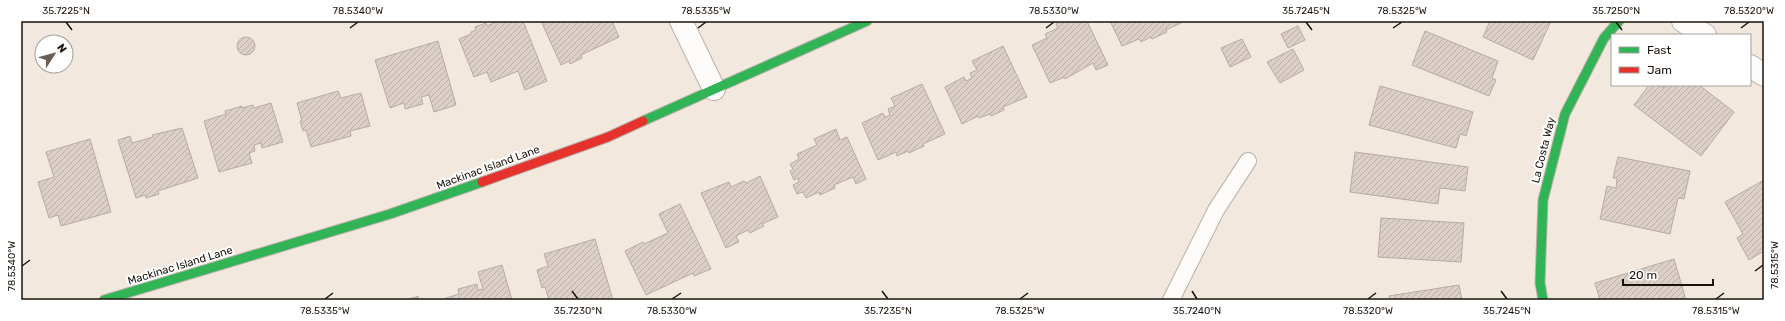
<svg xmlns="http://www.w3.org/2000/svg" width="1785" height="321" font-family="Rubik,sans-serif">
  <defs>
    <pattern id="building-hatch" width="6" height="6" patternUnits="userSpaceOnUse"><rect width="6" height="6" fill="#dbcfc8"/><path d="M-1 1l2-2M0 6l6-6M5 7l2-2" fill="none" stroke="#bbb1aa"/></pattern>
  </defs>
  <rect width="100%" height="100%" fill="#f3e8de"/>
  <g fill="url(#building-hatch)" stroke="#b6aca5">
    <polygon points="498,21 523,21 547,81 525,90 518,71 491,82 487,72 474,77 459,39 471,34 471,32 476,30 475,27 486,23 487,26"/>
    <polygon points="541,21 612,21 619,37 581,55 582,58 570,64 569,61 561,65"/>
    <polygon points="1062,21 1087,21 1108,65 1096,70 1093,63 1065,79 1065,77 1050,83 1032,45 1047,38 1045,34 1058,28 1056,24"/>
    <polygon points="1110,21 1185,21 1166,30 1167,32 1152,39 1151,37 1141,42 1139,39 1122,46"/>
    <polygon points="1490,21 1551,21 1533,60 1483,37"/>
    <polygon points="1298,26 1305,40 1288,48 1281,34"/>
    <polygon points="1425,31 1498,61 1492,78 1496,80 1489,96 1412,65"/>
    <circle cx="246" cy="46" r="9"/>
    <polygon points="1242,39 1251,57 1230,67 1221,48"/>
    <polygon points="438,41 456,105 434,112 429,95 421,97 423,104 405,109 404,103 390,108 375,60"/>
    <polygon points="1003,46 1027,97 1003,107 1004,110 991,116 990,114 979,118 978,116 962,124 945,87 964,77 966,81 972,78 970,73 977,70 972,61"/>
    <polygon points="1293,49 1304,70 1280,83 1267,62"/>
    <polygon points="922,84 945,134 923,144 924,146 909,153 908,151 897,156 896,152 878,160 862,123 883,113 885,117 890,115 888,109 895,106 891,98"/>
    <polygon points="1649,85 1660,85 1663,88 1665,85 1699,85 1734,112 1701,156 1634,105"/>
    <polygon points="1380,86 1473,112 1466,136 1460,134 1456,148 1369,125"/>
    <polygon points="338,91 341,98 361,93 370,126 350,131 351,136 311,147 306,130 303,131 300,121 302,121 297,103"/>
    <polygon points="271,103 283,142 262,148 261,143 254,145 255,151 249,153 252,163 219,172 204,121 226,114 225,111 242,106 242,108 253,105 254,108"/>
    <polygon points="182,128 198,178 158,191 159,194 146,198 145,195 136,198 118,140 130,136 132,143 153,137 152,135"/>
    <polygon points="836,129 840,140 847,137 866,179 856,184 853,177 834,185 835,188 820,195 819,192 806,198 803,192 797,194 793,185 799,182 798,178 794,180 790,171 793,169 790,164 799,159 797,154 817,145 814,139"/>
    <polygon points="90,139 111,212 61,226 58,215 49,218 38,182 54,177 46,152"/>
    <polygon points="1355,152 1468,167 1465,191 1440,188 1438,204 1350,192"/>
    <polygon points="1618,157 1690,171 1684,199 1678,198 1670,234 1600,219 1607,186 1616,188 1617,178 1613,178"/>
    <polygon points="760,176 778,217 762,224 764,226 750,233 748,230 736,236 739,242 726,248 701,193 729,182 731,187 744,181 746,183"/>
    <polygon points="1764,180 1764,251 1749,260 1737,238 1743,234 1725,202"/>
    <polygon points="680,204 711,269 694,276 693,273 646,295 625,251 643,242 644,244 668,233 659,214"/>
    <polygon points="1381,218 1464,223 1461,262 1378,257"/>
    <polygon points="595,239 613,300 549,300 545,287 542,288 537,270 548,266 544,254"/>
    <polygon points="1674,259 1686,300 1600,300 1595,283"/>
    <polygon points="502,265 512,300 446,300 446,298 459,294 458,289 477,284 478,290 483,289 478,272"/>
    <polygon points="1459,285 1462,300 1390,300 1389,296"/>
    <polygon points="418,296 419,300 405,300 416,297"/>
  </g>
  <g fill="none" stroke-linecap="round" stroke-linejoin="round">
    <defs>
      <polyline id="lane" points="1171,300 1216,210 1248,161"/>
      <g id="street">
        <polyline points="681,21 714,89"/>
        <polyline points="1683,21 1705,35"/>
        <polyline points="1750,66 1764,75"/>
      </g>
      <g id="fast">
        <polyline points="643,121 867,21"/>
        <polyline points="104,300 390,214 482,182"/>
        <polyline points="1543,300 1540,283 1543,200 1565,114 1604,38 1619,21"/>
      </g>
      <polyline id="jam" points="482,182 608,137 643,121"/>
    </defs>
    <use href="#lane" stroke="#bab1a9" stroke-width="18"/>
    <use href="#street" stroke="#bab1a9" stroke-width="24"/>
    <use href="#fast" stroke="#bab1a9" stroke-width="11"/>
    <use href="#jam" stroke="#bab1a9" stroke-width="11"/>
    <use href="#lane" stroke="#fdfcfa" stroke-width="16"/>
    <use href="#street" stroke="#fdfcfa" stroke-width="22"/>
    <use href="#fast" stroke="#30b455" stroke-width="9"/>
    <use href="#jam" stroke="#e5322d" stroke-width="9"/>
  </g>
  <path fill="none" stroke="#1b130a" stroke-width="1.5" d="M66,22l6,8M1306,22l6,8M1616,22l6,8M350,28l8,-6M698,28l8,-6M1046,28l8,-6M1393,28l9,-6M1741,28l8,-6M22,266l8,-6M1755,271l8,-6M572,291l6,8M882,291l6,8M1192,291l5,8M1501,291l6,8M325,299l8,-6M672,299l9,-6M1020,299l8,-6M1368,299l8,-6M1716,299l8,-6"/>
  <g text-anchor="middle" stroke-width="4" stroke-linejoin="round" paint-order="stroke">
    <g font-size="11" fill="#1b130a" stroke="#fff">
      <text transform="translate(1543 150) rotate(-76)" y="4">La Costa Way</text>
      <text transform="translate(488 167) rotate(-20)" y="4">Mackinac Island Lane</text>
      <text transform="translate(180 265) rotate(-17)" y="4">Mackinac Island Lane</text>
    </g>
  </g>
  <rect width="1785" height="321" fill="none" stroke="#ffffff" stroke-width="44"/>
  <rect x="1611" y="34" width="140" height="52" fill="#ffffff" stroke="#a4a19d"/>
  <rect x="1619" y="47" width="20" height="6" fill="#30b455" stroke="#a4a19d"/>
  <text x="1647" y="54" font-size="12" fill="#1b130a">Fast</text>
  <rect x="1619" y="67" width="20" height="6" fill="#e5322d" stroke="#a4a19d"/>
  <text x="1647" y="74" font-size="12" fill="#1b130a">Jam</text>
  <g transform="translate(54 54) rotate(54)"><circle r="19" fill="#ffffff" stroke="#a4a19d"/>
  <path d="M0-3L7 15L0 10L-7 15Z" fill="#675e54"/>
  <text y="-6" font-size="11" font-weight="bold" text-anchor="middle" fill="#1b130a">N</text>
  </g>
  <path d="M1623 279v6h90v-6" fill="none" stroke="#1b130a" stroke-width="2"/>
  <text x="1629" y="279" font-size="12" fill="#1b130a" stroke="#ffffff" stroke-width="3" paint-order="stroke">20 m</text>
  <rect x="22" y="22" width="1741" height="277" fill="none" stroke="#1b130a" stroke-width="1.5"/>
  <g font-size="10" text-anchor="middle" fill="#1b130a">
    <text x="66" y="14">35.7225°N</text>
    <text x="358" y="14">78.5340°W</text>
    <text x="706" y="14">78.5335°W</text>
    <text x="1054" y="14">78.5330°W</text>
    <text x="1306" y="14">35.7245°N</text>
    <text x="1402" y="14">78.5325°W</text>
    <text x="1616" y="14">35.7250°N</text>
    <text x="1749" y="14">78.5320°W</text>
    <text transform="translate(1774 265) rotate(-90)" y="4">78.5315°W</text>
    <text transform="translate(11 266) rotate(-90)" y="4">78.5340°W</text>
    <text x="325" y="314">78.5335°W</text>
    <text x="578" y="314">35.7230°N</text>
    <text x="672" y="314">78.5330°W</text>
    <text x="888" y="314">35.7235°N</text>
    <text x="1020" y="314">78.5325°W</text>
    <text x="1197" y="314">35.7240°N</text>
    <text x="1368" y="314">78.5320°W</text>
    <text x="1507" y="314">35.7245°N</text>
    <text x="1716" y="314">78.5315°W</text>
  </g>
</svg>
